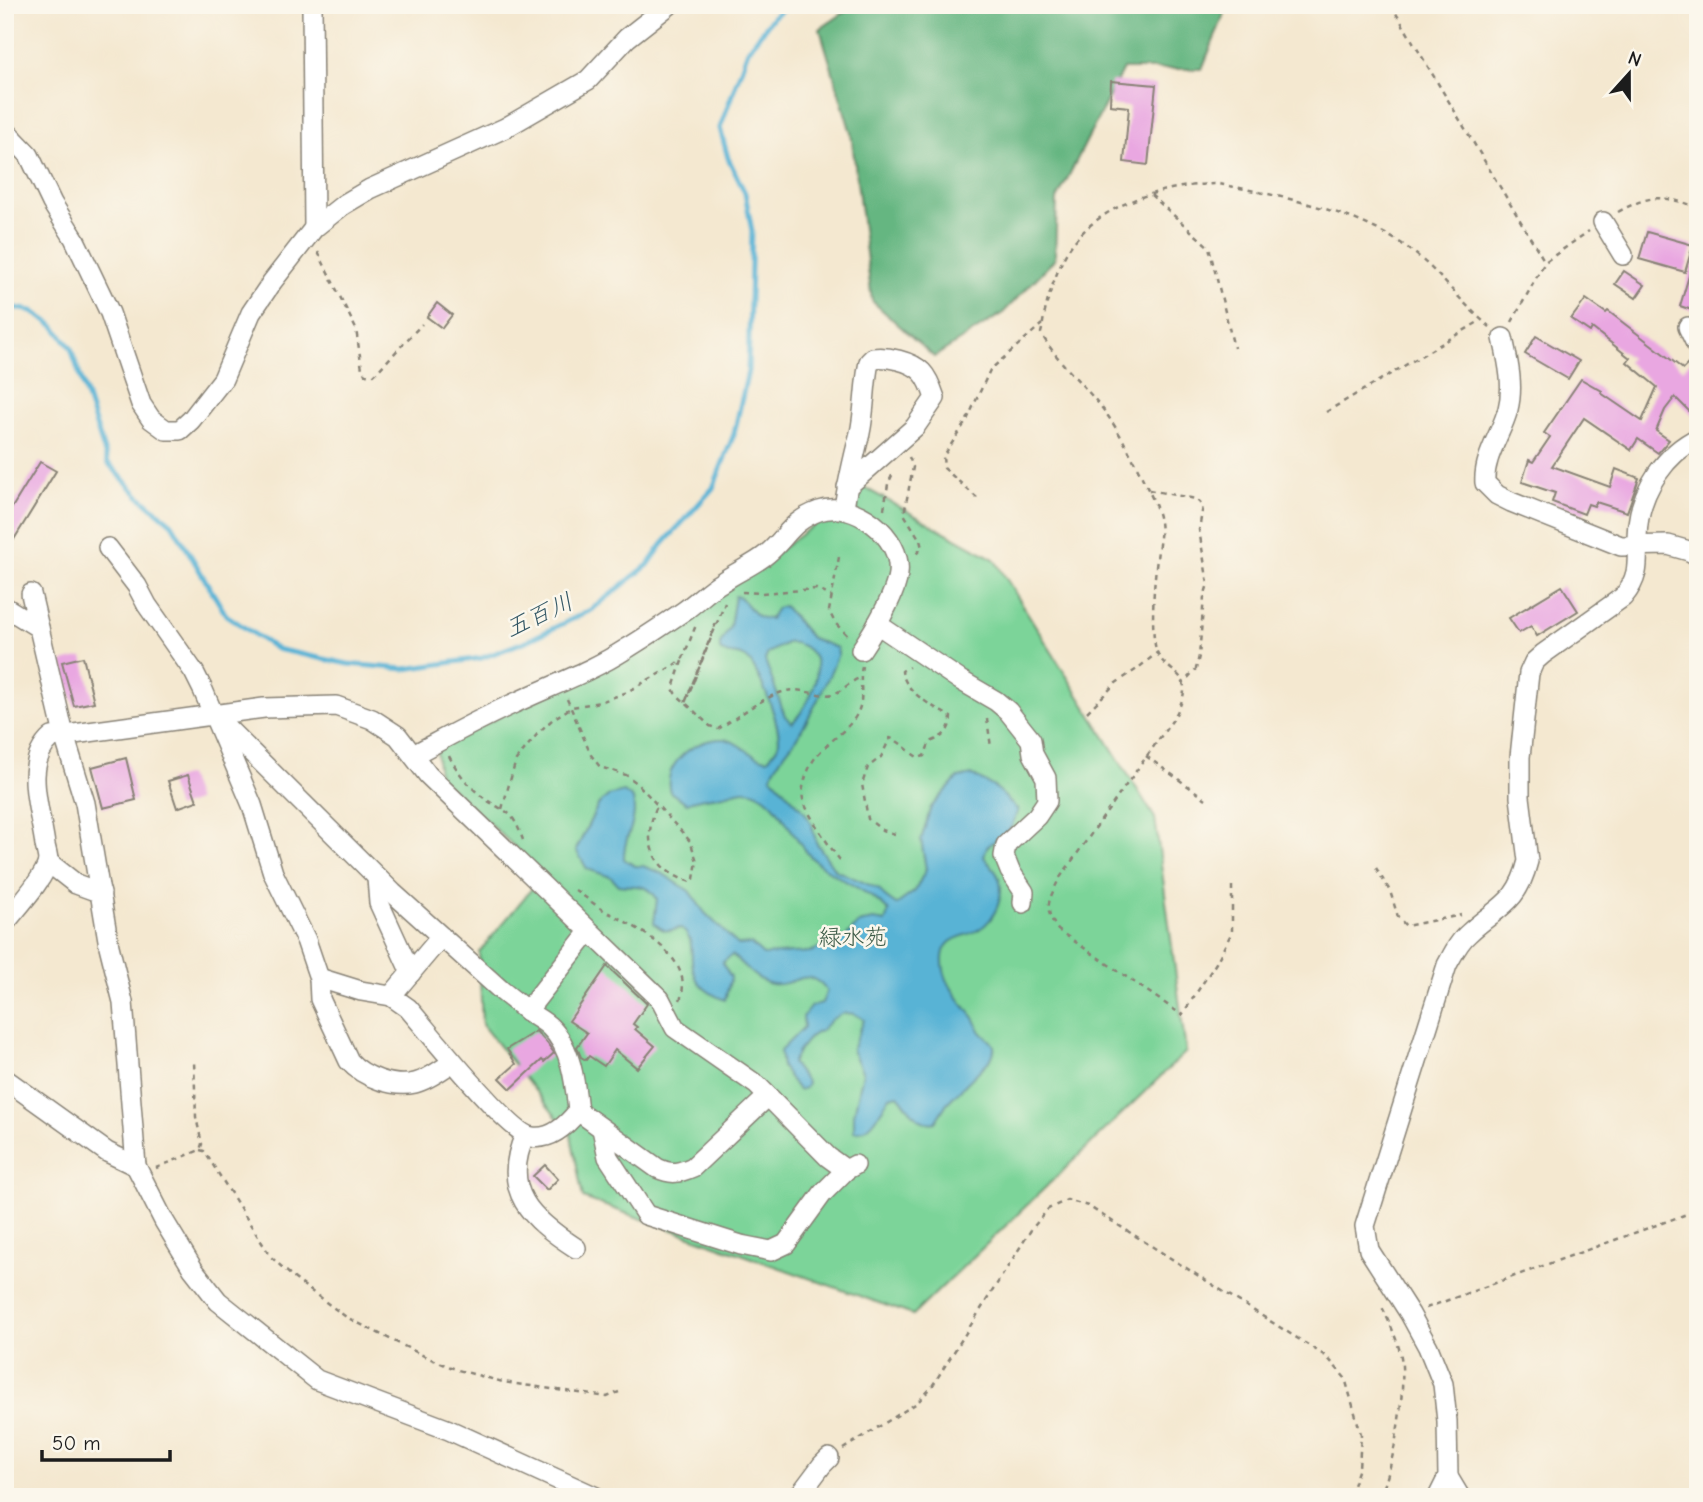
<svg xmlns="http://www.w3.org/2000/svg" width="1703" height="1502" font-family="'Comic Neue','Klee One',sans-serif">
  <rect width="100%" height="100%" fill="#fbf7ec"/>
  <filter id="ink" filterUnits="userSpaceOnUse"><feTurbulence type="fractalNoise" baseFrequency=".0143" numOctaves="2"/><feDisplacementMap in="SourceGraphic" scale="14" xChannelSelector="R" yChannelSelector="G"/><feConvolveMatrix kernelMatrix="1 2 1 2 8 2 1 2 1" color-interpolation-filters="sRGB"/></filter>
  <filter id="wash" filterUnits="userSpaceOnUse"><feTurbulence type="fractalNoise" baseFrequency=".00686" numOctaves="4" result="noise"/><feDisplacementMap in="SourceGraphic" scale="28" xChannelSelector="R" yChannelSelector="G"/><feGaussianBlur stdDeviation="1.57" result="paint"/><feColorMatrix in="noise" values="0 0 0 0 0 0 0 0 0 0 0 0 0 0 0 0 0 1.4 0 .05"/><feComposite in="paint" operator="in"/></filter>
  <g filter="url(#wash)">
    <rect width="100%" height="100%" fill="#f4e8d0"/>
    <polygon fill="#7cd499" stroke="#4c785a" stroke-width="2" points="865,488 994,559 1155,818 1186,1052 913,1315 583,1198 571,1135 482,1025 479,952 544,874 439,777 436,748 657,639"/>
    <polygon fill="#65b681" stroke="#40694e" stroke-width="2" points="855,5 1228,5 1202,69 1123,69 1057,199 1055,259 1003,313 934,357 872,301 851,133 820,29"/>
    <path fill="#58b3d5" stroke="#3a6878" stroke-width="2" fill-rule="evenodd" d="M735,596l5,1c10,10 13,22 30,22l7,-11 7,-2 27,32 26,10 1,6c-11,28 -23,54 -39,80 -9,15 -22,26 -28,42l33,35 8,14 4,17 19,28 44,19 6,8 11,8 19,-14 11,-22 -5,-29 10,-33 27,-29 14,-3 24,13 22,22 -7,18 -24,19 -3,10c4,6 10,11 13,17 10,18 -1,46 -19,56 -15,8 -33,6 -35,27 -2,24 17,43 31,61 3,4 4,10 7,14 3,4 9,7 12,12 3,5 0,10 -2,15l-44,44 -12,19c-18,4 -26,-15 -37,-27l-8,2c-9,12 -18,37 -36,34v-17l9,-41 -11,-23 12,-30c-16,-14 -32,-4 -43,11 -12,2 -24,21 -29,32l15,20 -2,5 -7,2 -16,-23 -2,-16 24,-24 -1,-10 8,-11 11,-3 5,-12c-22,-28 -32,-3 -55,-7 -15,-2 -30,-20 -40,-29l-10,8 9,14 -6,23c-55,-22 -18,-55 -45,-72 -12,4 -17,4 -26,-5l3,-24c-10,-17 -21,-12 -39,-14l-7,-8 -24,-8 -11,-19 22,-45 10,-9 16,-4 9,7c5,29 -10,35 -9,60l11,7h8l20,8 26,17 16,22 33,32 13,-1 12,11 47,-3 36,-15 13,-14 14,-3 12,2 4,-11c-22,-22 -52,-31 -75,-51 -22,-19 -37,-71 -70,-70 -7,0 -14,4 -21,5 -13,3 -24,2 -36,8l-17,-11c-9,-28 27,-55 54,-53 14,1 26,19 44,20 3,-4 8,-9 10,-13 6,-14 -20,-80 -32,-88 -8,-6 -18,-1 -26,-8v-6l10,-17zM788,642c48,5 26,59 4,81l-7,-7 -20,-56 3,-7z"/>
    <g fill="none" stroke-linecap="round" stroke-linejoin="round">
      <polyline stroke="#58b3d5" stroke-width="5" points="5,306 32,311 54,326 71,348 108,463 140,497 172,524 226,615 276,649 348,664 405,669 482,658 529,640 591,610 648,565 662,545 713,488 734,434 748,371 752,231 745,193 728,158 720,128 748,50 773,17 787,5"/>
    </g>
    <g id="blocks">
      <g fill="#e9a7e1">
        <polygon points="1111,81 1156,85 1148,165 1124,162 1129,107 1110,105"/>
        <polygon points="1647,232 1693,245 1685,272 1639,259"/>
        <polygon points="1694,259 1698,259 1698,312 1680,306"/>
        <polygon points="1624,271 1645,285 1636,298 1615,284"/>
        <polygon points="1586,299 1606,313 1608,311 1683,369 1693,359 1698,360 1698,420 1675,397 1665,410 1656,431 1669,440 1658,453 1638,439 1631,450 1584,418 1552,466 1610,487 1616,469 1639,478 1627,512 1596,502 1594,506 1588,504 1584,514 1552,502 1555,493 1522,482 1529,460 1533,462 1550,437 1544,433 1581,379 1602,391 1601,393 1642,421 1657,387 1627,362 1630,358 1592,328 1590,332 1571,319"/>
        <polygon points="437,303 452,315 442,328 427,317"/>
        <polygon points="1536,336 1579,361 1568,379 1525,354"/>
        <polygon points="40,462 56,471 5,554 5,519"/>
        <polygon points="1562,586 1578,611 1537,636 1531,626 1519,633 1509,618"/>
        <polygon points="83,657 94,702 74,706 62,662"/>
        <polygon points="126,758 136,800 103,808 92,767"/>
        <polygon points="188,775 197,801 177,808 168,781"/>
        <polygon points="607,966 647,1004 633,1024 637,1027 635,1029 655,1046 637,1068 615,1050 604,1066 589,1056 586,1060 581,1057 577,1047 587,1033 569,1021"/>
        <polygon points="536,1031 547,1043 554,1053 544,1062 542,1060 511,1089 500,1078 516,1064 507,1049"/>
        <polygon points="545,1165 558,1179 547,1190 533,1176"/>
      </g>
    </g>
  </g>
  <g filter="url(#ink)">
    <use href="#blocks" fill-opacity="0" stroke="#888276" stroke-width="2"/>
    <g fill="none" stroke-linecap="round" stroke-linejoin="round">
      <defs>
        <g id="minor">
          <polyline points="312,5 314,228"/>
          <polyline points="5,130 29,155 52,203 74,238 110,313 141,404 151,419 166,430 180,430 191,420 223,379 251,313 272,282 314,228 343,205 370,189 505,128 588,80 627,38 669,5"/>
          <polyline points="1603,222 1623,255"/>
          <polyline points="1688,327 1698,348"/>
          <path d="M1503,338c5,23 11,48 5,71 -6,24 -25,48 -23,74l12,12 14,7 110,44 47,-1 21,6 9,5"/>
          <path d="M844,508c4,-27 9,-48 16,-75 5,-23 4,-47 9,-71l4,-4c14,-2 38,3 49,14 6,6 10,17 13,26l-20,29 -68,60"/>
          <path d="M108,548l29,38 10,19 47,67 9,18 49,115 21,68 33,67 13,38 1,21 29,62c14,16 44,27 66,22 13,-3 27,-14 38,-21"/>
          <polyline points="31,594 39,628"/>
          <polyline points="5,607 39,628 64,735 85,803 109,946 123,1002 136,1166 164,1221 193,1269 218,1301 317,1380 449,1430 596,1497"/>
          <polyline points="877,624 960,680 996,701 1008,711 1031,740 1033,754 1046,778 1047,801 1037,816 1006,845 1004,856 1010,871 1024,892 1023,903"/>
          <polyline points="222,723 393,893 502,991 527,1011 588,933"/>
          <path d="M413,755c34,-18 68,-37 104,-53 36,-17 75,-31 109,-53 20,-12 39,-25 58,-38 13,-9 24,-21 38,-29 14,-10 32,-17 45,-28 20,-17 24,-33 52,-43 34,-12 84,25 79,63 -3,22 -25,58 -37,76"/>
          <polyline points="48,862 76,884 101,893"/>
          <polyline points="377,878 379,903 411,973"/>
          <path d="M5,923c10,-13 41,-46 43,-62 0,-5 -2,-11 -3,-16 -4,-34 -24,-81 7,-108l212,-29 72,-2 36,13 26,17 30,39 232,224 15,29 82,57 71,72 18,13"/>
          <path d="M319,978l42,13 30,5 17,12c19,22 102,126 124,129 19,3 35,-12 46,-26 -3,-28 -6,-63 -28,-84 -6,-6 -16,-11 -23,-16"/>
          <polyline points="391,996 441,937"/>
          <polyline points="5,1079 107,1152 136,1166"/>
          <path d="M578,1111l79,57c15,7 22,5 36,-1l74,-70"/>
          <polyline points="602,1129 608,1157 646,1215 741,1245 771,1251 786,1244 823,1193 846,1170 855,1165"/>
          <path d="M525,1135c-25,56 6,84 51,113"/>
          <polyline points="1448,1477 1460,1497"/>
          <polyline points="798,1497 822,1465 829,1458"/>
          <path d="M1438,1497l10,-20 -1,-56 -4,-37 -15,-37 -18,-33 -41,-64 -4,-24 82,-261c6,-11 12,-24 22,-32 29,-27 48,-28 59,-72l-8,-64v-40l9,-84 5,-11 9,-8 80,-57c22,-26 11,-43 15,-73 4,-35 28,-71 60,-86"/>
        </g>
      </defs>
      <use href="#minor" stroke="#888276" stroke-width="22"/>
      <g stroke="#888276" stroke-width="2.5" stroke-dasharray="5 5" stroke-linecap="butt">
        <polyline points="1391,5 1545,262"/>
        <polyline points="1151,195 1209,247 1234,348"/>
        <path d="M1618,212c34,-19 44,-16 80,-5"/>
        <polyline points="318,252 356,329 362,369 365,374 374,375 422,324"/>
        <polyline points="1512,322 1545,262 1589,231"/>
        <polyline points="1326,412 1480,321"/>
        <polyline points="909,457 913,467 904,514 920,540 922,548 914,556"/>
        <polyline points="1149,490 1196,499 1203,506 1199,530 1208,584 1204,597 1199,656 1196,669 1183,683"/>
        <polyline points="977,498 944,468 943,457 967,420 990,370 1042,324"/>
        <polyline points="884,509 888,484 894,471"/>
        <polyline points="839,557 829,611 835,623 849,637"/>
        <polyline points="742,592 761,593 816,589 831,596"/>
        <polyline points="716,623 685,703 725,603"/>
        <path d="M682,661l-9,27 2,5 35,33 8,3c22,-13 42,-31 68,-38 17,-4 34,8 50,2 8,-4 15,-12 24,-15"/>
        <path d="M567,699l24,56 9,12 26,8 12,9 52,57 7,20 -3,18 -3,3c-39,-11 -50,-41 -34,-76"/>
        <polyline points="1087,712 1116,683 1137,669 1158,652"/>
        <polyline points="987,719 991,747"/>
        <path d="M449,756c10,19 25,37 44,48 6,4 13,6 18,12 6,7 9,16 12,24"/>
        <polyline points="1146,756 1206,799"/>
        <polyline points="502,809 516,760 539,732 553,719 572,707 600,702 625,693 673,666 683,658 696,625"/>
        <path d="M895,834l-13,-4 -14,-11 -6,-35 6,-17 13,-10 9,-19c12,4 18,14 29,20l5,-2 6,-14c13,-5 20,-10 21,-25 -17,-10 -46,-24 -49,-46l7,-4"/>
        <path d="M840,860c-9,-11 -34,-48 -37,-61 -3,-11 6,-33 12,-41 11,-15 28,-24 39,-39 13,-19 4,-33 8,-53"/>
        <polyline points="1376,868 1390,891 1398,917 1406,926 1461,915"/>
        <path d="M1232,886v46l-16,31 -34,52 -124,-85c-15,-22 -10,-28 1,-51l115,-161c29,-53 -13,-39 -19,-73 -4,-22 -1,-64 2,-86 1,-12 5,-26 3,-37 -2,-15 -12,-32 -18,-45 -13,-26 -25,-51 -44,-74 -19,-23 -42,-43 -57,-70 2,-7 2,-14 4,-21 3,-15 9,-32 15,-46 24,-59 101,-82 159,-82 62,12 134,26 186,62 33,23 55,57 85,81"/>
        <path d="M575,890c12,8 23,18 36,24 29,15 85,45 69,86"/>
        <polyline points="200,1150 204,1151 208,1157 271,1257 295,1279 346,1317 426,1357 458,1370 503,1382 607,1397 619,1392"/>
        <polyline points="156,1168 200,1150 202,1144 196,1117 194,1061"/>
        <polyline points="1426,1308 1698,1210"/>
        <polyline points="843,1449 917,1403 931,1388 1031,1230 1048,1209 1067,1200 1088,1206 1327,1357 1345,1378 1361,1434 1359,1468 1349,1497"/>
        <path d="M1380,1497c14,-31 28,-113 20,-145 -4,-15 -11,-31 -18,-45"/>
      </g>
      <use href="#minor" stroke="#fff" stroke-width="19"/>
    </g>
  </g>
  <g text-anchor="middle" stroke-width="5" stroke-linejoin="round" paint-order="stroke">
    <g font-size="23" fill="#3e5c48" stroke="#fbf7ec">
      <text x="853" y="945">緑水苑</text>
    </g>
    <g font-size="24" font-style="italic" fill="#345866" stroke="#fbf7ec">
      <text transform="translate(539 615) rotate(-25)" y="8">五百川</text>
    </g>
  </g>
  <rect width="1703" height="1502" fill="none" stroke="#fbf7ec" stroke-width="28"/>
  <g transform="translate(1629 74) rotate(21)" stroke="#fbf7ec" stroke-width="5" paint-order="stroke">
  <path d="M0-5L12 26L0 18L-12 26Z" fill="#1c1c1c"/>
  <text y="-10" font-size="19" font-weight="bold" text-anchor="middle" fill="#1c1c1c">N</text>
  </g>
  <path d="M42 1450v10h128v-10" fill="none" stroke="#1c1c1c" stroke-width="3.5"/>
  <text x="52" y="1450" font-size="21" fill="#1c1c1c" stroke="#fbf7ec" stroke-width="5" paint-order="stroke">50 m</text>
</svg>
